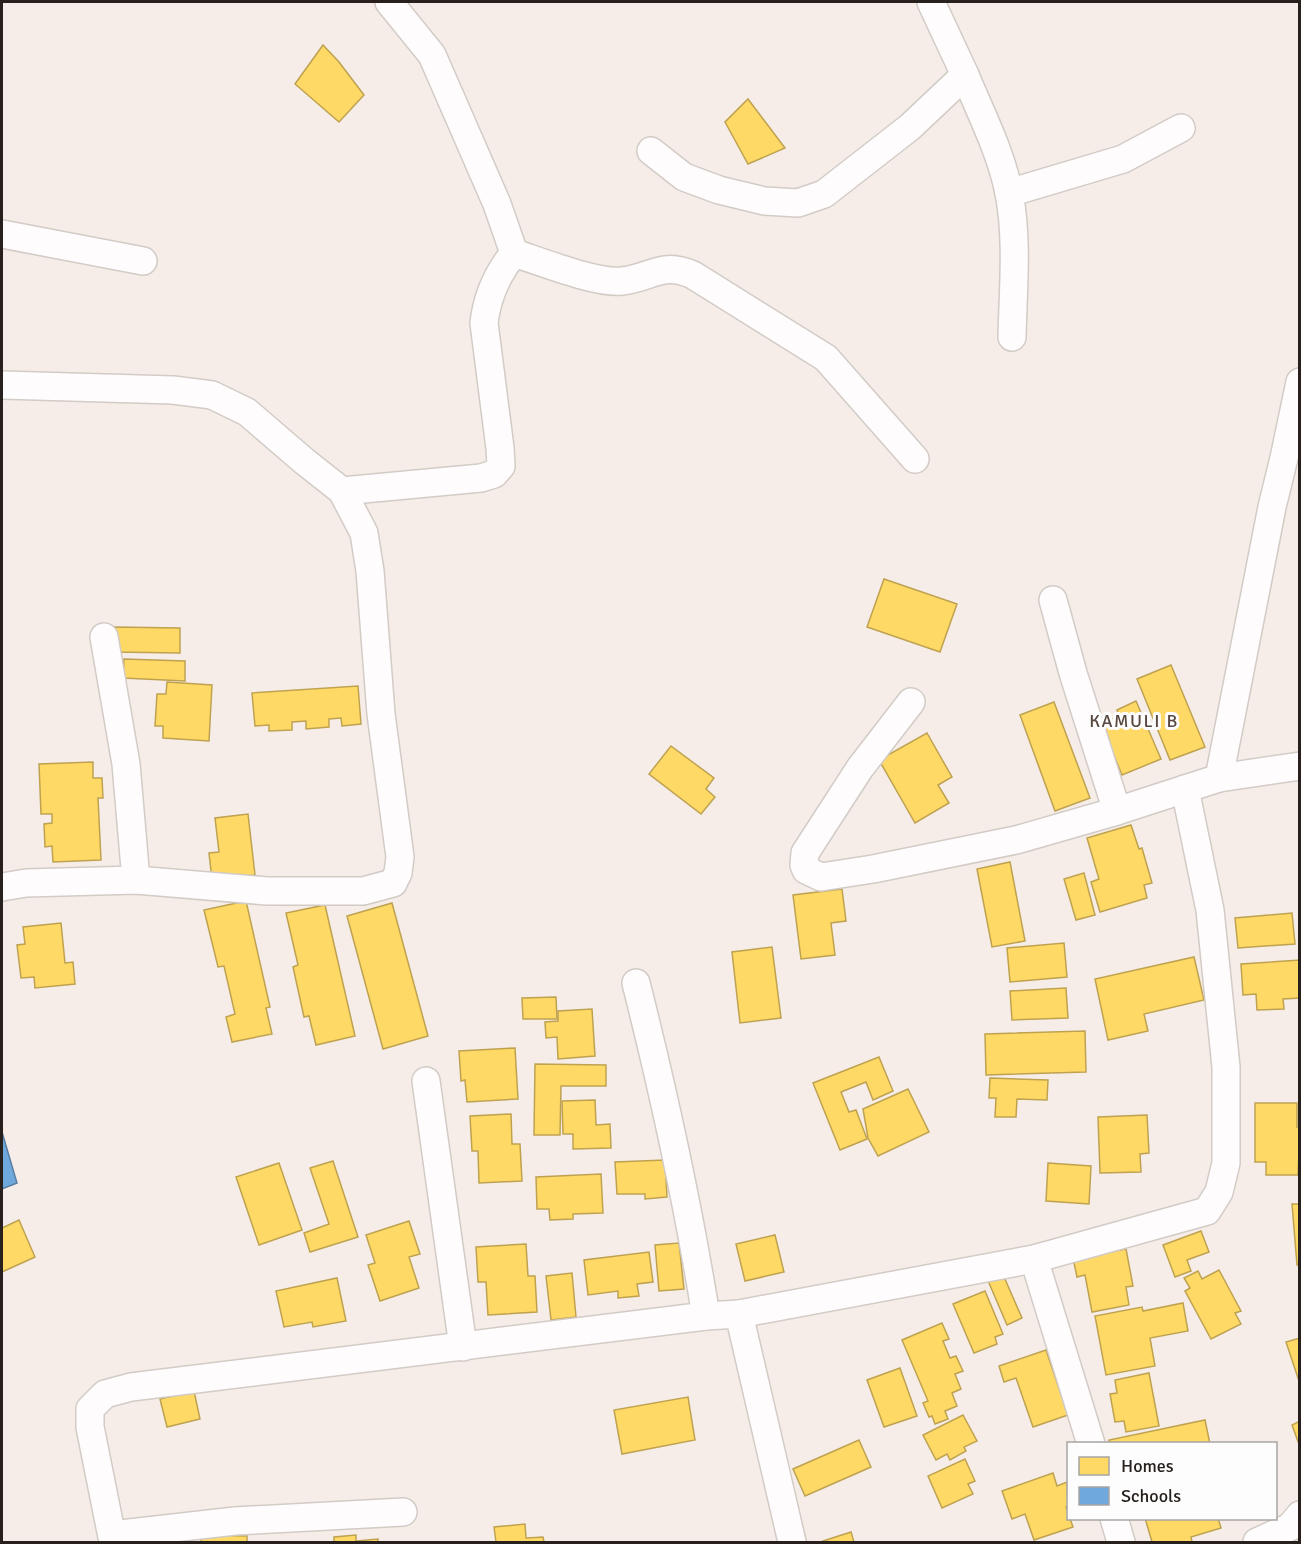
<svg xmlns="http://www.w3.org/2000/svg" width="1301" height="1544" font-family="Signika,sans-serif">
  <rect width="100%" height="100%" fill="#f6ede8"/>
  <g fill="#ffd966" stroke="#bea250" stroke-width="1.5">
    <polygon points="323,45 339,62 364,95 339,122 295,84"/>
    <polygon points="748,99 785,148 748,164 725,122"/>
    <polygon points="884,579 957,604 940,652 867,627"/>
    <polygon points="113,627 180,628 180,653 112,652"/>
    <polygon points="124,659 185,661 185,681 123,678"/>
    <polygon points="1171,665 1205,747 1170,760 1137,679"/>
    <polygon points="167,682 212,685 209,741 163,738 163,726 155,726 157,694 166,694"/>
    <polygon points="358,686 361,724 342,726 341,718 329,719 329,727 306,729 306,721 292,722 292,730 269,731 269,725 255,726 252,693"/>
    <polygon points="1136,701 1161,759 1122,775 1101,724 1119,716 1117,710"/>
    <polygon points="1054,702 1090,798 1055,811 1020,715"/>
    <polygon points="927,733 952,777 938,785 949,803 915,823 879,760"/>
    <polygon points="671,746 714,778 706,789 715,797 701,814 649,774"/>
    <polygon points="93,762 93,778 102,778 103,798 98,798 101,860 53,862 52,846 45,847 44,824 52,823 52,814 41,814 39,764"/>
    <polygon points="248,814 255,875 212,880 209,853 219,852 215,818"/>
    <polygon points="1131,825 1139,849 1142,848 1152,883 1144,885 1147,898 1100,912 1091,882 1099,879 1087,838"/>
    <polygon points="1010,862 1025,941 992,947 977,869"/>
    <polygon points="1084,873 1095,915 1076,920 1064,879"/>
    <polygon points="842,889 846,921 831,923 835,955 801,959 793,895"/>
    <polygon points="246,901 270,1007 266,1008 272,1034 232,1042 226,1017 235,1014 224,966 218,967 204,910"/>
    <polygon points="392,903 428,1036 383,1049 347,916"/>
    <polygon points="325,905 355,1036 316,1045 309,1016 304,1017 293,967 298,965 286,913"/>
    <polygon points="1292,913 1295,944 1238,948 1235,918"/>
    <polygon points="61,923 65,963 73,962 75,984 35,988 34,977 21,978 17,945 25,944 23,927"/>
    <polygon points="1064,943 1067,977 1010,982 1007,948"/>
    <polygon points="772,947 781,1018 740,1023 732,952"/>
    <polygon points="1194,957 1204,1000 1144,1014 1148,1031 1108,1040 1095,979"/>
    <polygon points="1300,960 1300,998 1283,999 1284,1009 1257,1010 1256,994 1243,995 1241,964"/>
    <polygon points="1066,988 1068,1018 1012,1020 1010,991"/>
    <polygon points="556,997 557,1019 523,1019 522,998"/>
    <polygon points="592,1009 595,1056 558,1059 557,1037 546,1038 545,1022 558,1021 558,1011"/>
    <polygon points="1085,1031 1086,1072 986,1075 985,1034"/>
    <polygon points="515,1048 518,1099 467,1102 465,1080 461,1081 459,1051"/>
    <polygon points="879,1057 893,1091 873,1100 866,1082 841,1092 849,1112 856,1110 867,1139 840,1150 813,1083"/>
    <polygon points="535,1064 606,1065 606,1086 561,1086 560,1135 534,1135"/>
    <polygon points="990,1078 1048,1080 1047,1100 1017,1099 1016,1117 995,1117 996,1098 989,1098"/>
    <polygon points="908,1089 929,1132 878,1156 868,1138 863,1109"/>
    <polygon points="595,1100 596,1125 610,1124 611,1148 573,1149 573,1134 563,1134 562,1101"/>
    <polygon points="1255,1103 1297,1103 1297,1127 1300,1127 1298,1175 1266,1175 1266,1162 1255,1162"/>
    <polygon points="511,1114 512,1144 520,1144 522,1181 479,1183 478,1151 472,1151 470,1116"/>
    <polygon points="1147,1115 1149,1153 1140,1154 1141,1172 1100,1173 1098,1117"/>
    <polygon points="665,1160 667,1197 645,1199 645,1194 617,1194 615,1162"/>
    <polygon points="333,1161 358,1237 310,1252 304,1233 329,1224 310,1168"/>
    <polygon points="279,1163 302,1230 259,1245 236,1177"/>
    <polygon points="1048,1163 1091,1166 1089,1204 1046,1201"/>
    <polygon points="601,1174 603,1213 573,1214 573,1219 550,1220 549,1209 537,1209 536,1177"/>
    <polygon points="1292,1204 1300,1204 1300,1265 1297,1265"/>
    <polygon points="19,1220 35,1257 2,1272 2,1228"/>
    <polygon points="409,1221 420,1254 409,1257 419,1288 380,1301 368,1265 375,1263 366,1235"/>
    <polygon points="1201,1231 1209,1252 1187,1260 1191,1271 1175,1277 1163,1245"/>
    <polygon points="775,1235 784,1272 745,1281 736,1244"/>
    <polygon points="679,1243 684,1289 659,1291 655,1245"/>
    <polygon points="526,1244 528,1276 535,1276 537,1312 488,1315 486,1282 478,1282 476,1247"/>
    <polygon points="1126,1249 1133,1286 1126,1287 1129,1305 1092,1312 1085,1275 1077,1277 1073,1258"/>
    <polygon points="649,1252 653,1282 637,1284 639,1296 618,1298 618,1291 588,1295 584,1260"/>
    <polygon points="1001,1270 1022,1318 1007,1325 986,1276"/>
    <polygon points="1219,1270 1241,1311 1235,1313 1241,1324 1211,1339 1185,1291 1190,1288 1184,1278 1198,1271 1202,1279"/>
    <polygon points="572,1273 576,1317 551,1320 546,1276"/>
    <polygon points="337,1278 346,1321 313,1327 312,1322 284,1327 276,1291"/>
    <polygon points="985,1291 1003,1334 995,1337 997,1344 974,1353 953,1304"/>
    <polygon points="1183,1303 1188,1331 1150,1338 1155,1366 1106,1375 1095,1316 1142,1307 1143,1311"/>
    <polygon points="942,1323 949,1339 943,1341 950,1358 956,1356 963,1371 955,1374 961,1389 952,1393 957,1406 945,1411 948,1419 935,1424 932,1416 929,1417 923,1403 928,1401 902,1340"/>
    <polygon points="1300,1338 1300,1384 1286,1342"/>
    <polygon points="1046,1350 1068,1415 1033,1427 1016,1378 1004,1382 999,1366"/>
    <polygon points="900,1368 917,1416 884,1427 867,1380"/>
    <polygon points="1149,1373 1159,1426 1126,1432 1124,1421 1115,1422 1110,1394 1117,1393 1115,1380"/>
    <polygon points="194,1391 200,1419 167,1427 160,1399"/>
    <polygon points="688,1397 695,1440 622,1454 614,1410"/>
    <polygon points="963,1415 977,1441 964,1447 966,1451 950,1460 947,1454 936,1460 923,1435"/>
    <polygon points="1205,1420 1210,1444 1109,1444 1109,1440"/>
    <polygon points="1300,1421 1300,1447 1292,1425"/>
    <polygon points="859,1440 871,1467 805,1496 793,1469"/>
    <polygon points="965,1459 975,1481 968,1484 973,1494 942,1508 928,1476"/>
    <polygon points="1053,1473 1057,1486 1067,1482 1068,1507 1066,1507 1073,1527 1034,1540 1025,1514 1012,1519 1002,1491"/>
    <polygon points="1145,1518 1218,1518 1221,1528 1191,1537 1192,1542 1152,1542"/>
    <polygon points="525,1524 526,1538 543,1537 544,1542 496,1542 494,1527"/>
    <polygon points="851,1532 854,1542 820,1542"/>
    <polygon points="201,1535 247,1536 247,1542 201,1542"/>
    <polygon points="356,1535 356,1541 378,1539 378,1542 334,1542 334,1537"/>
  </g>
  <polygon fill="#6fa8dc" stroke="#597fa2" stroke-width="1.5" points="2,1132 17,1183 2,1189"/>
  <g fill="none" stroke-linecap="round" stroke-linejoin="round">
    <defs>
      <g id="minor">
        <path d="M965,75c16,39 36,77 44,118 9,47 4,97 3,144"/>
        <polyline points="651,151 684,177 719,190 764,201 798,203 824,194 910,127 965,75 931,2"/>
        <polyline points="1009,193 1123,159 1181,128"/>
        <polyline points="2,234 143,261"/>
        <path d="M514,253c25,8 83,31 108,28 29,-3 40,-20 71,-6l133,83 89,101"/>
        <polyline points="2,385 173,390 212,395 247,412 304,461 342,491 364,533 370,571 381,714 400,857 398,873 393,883 363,891 267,891 136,880 26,883 2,887"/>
        <path d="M342,491l139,-13 13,-4 7,-8 -1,-18 -16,-125c3,-27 13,-49 30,-70l-17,-49 -65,-149 -43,-53"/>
        <polyline points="1053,600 1073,673 1117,811"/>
        <polyline points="104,637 126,764 136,880"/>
        <polyline points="911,702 860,768 805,853 804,865 806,870 821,877 873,869 1016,840 1117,811 1219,778 1300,766"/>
        <polyline points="1219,778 1272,507 1284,458 1300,382"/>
        <path d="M636,983c28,111 52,221 70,333"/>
        <polyline points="426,1081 463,1347"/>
        <polyline points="1034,1259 1091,1444"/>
        <polyline points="739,1314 792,1542"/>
        <polyline points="1114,1518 1121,1542"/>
        <polyline points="112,1535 235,1521 403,1512"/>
        <polyline points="113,1542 90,1427 90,1409 105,1394 131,1387 706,1316 739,1314 1034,1259 1207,1211 1219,1192 1226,1163 1226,1067 1210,910 1185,789"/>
        <polyline points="1257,1542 1290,1527 1300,1515"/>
      </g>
    </defs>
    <use href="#minor" stroke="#d2cbc6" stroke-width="30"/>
    <use href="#minor" stroke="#fefcfc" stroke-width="27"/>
  </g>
  <g text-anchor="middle" stroke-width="6" stroke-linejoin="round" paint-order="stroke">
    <g font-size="18" letter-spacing="1.5" fill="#57473e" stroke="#fdfdfd">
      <text x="1134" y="727">KAMULI B</text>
    </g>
  </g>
  <rect width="1301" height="1544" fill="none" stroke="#27201c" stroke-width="6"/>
  <rect x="1067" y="1442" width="210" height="78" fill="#fdfdfd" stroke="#a7a5a3" stroke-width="1.5"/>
  <rect x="1079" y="1457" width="30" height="18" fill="#ffd966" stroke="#a7a5a3" stroke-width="1.5"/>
  <text x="1121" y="1472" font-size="18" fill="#27201c">Homes</text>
  <rect x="1079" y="1487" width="30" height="18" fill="#6fa8dc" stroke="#a7a5a3" stroke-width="1.5"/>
  <text x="1121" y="1502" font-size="18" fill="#27201c">Schools</text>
</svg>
